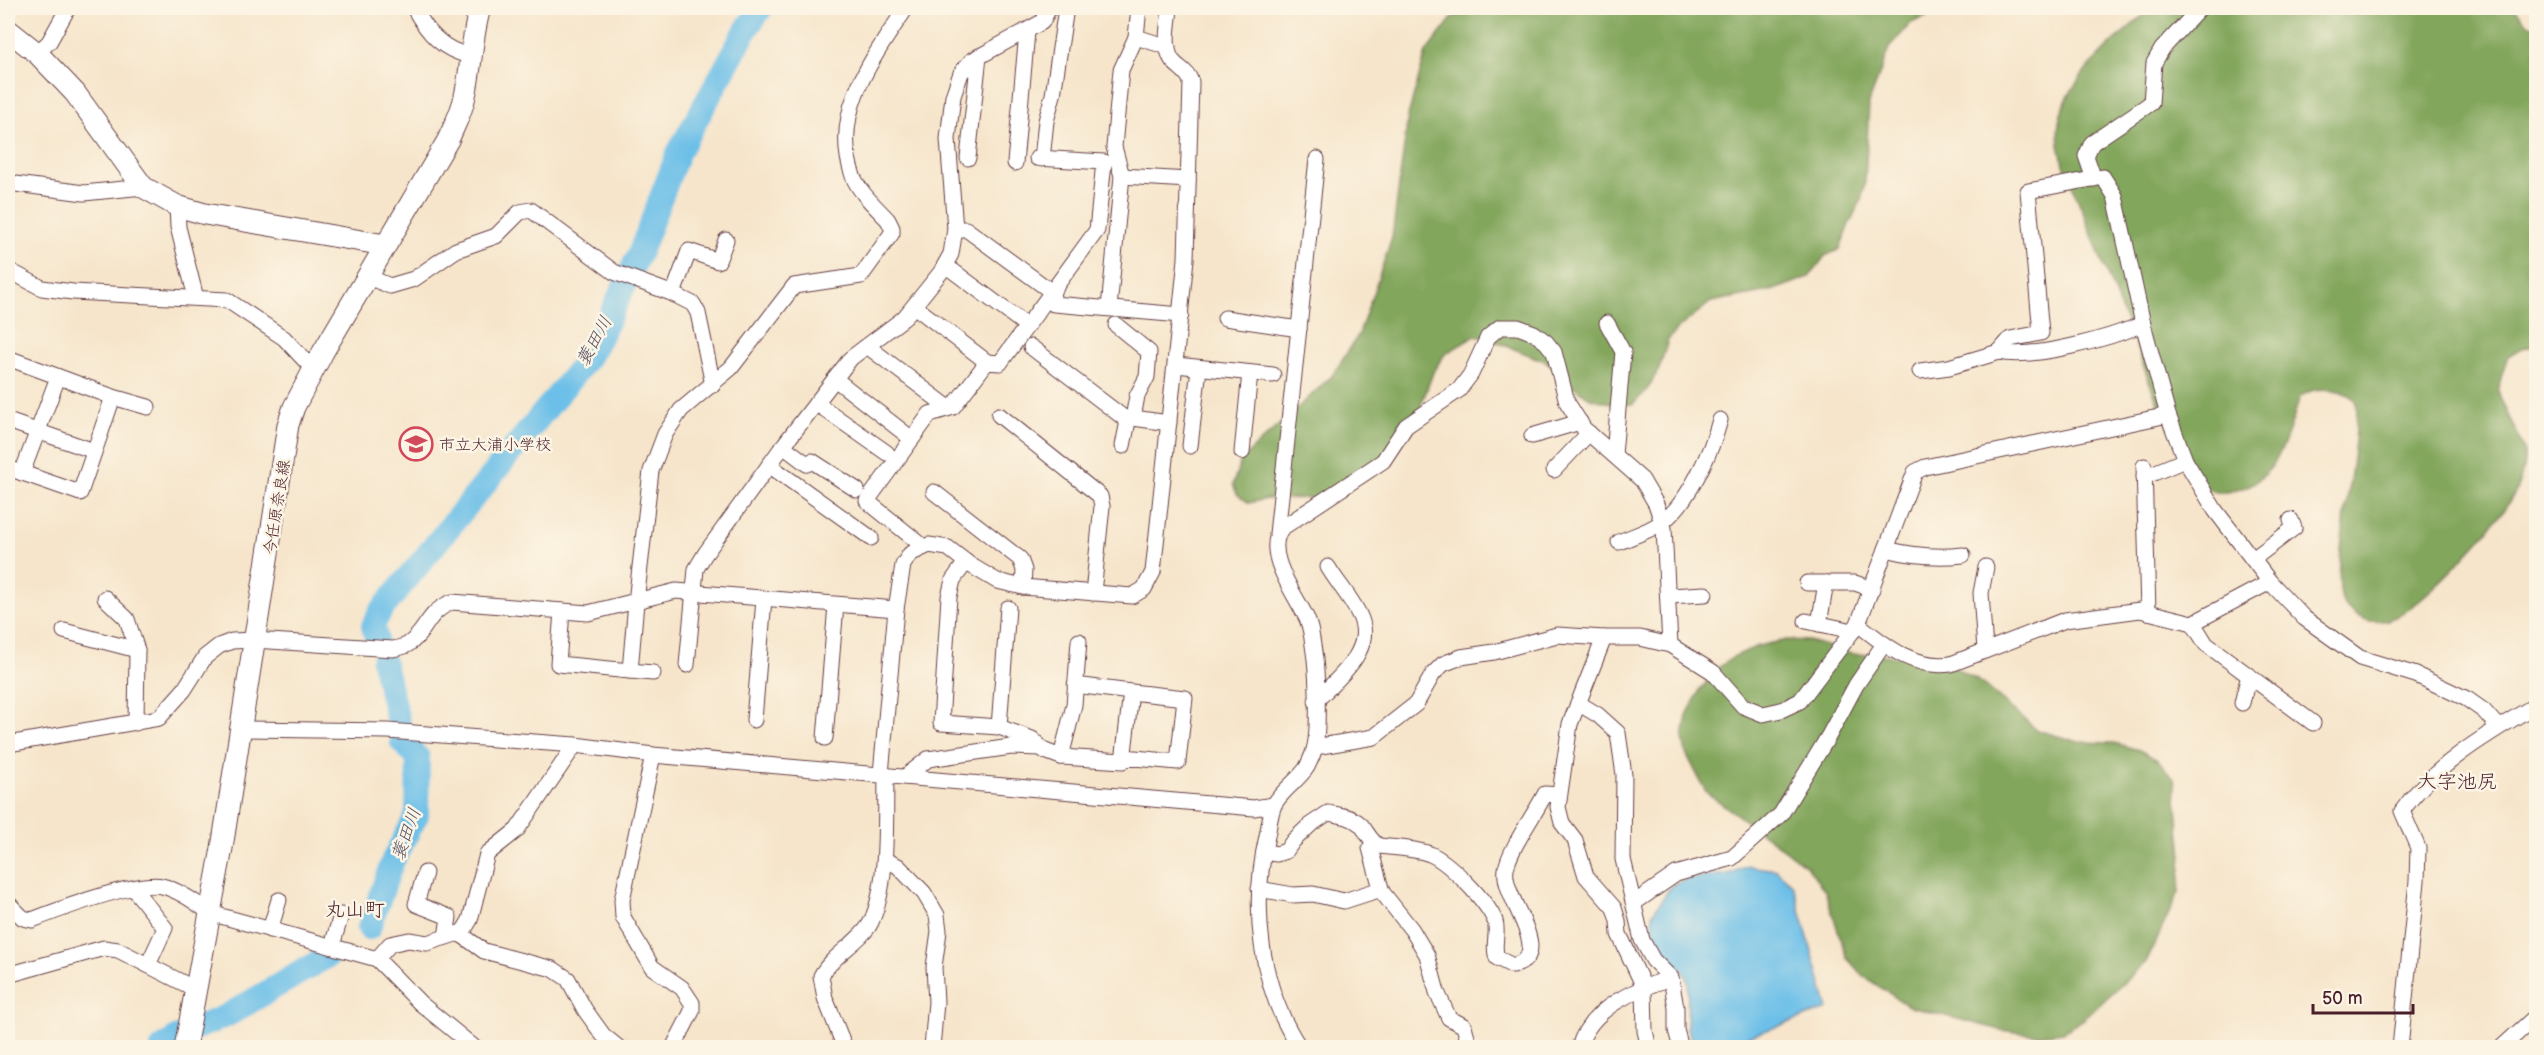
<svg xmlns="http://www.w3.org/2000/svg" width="2544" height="1055" font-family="'Balsamiq Sans','Klee One',sans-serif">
  <rect width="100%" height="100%" fill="#fcf5e5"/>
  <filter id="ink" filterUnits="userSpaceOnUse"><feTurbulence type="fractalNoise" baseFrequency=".0167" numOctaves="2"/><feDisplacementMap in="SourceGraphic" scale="12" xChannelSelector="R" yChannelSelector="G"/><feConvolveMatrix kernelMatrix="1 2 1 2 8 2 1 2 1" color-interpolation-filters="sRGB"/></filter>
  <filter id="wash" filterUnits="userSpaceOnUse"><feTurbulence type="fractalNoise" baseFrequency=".008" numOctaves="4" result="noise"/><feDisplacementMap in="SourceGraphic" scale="24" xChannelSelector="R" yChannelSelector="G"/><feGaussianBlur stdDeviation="1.35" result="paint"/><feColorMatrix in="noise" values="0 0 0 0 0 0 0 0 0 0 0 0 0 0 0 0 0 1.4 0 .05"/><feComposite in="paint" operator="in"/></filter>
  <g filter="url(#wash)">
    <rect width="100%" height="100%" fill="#f6e5cb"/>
    <g fill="#82a65c" stroke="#666244" stroke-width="1.5">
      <polygon points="1483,8 1948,8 1911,23 1889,48 1869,103 1865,182 1861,201 1849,224 1840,249 1825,256 1809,277 1774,290 1711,302 1677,329 1668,340 1659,369 1647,390 1633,404 1619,405 1590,398 1574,387 1547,362 1489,339 1475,336 1445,354 1434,370 1411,432 1371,476 1317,498 1266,499 1249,503 1237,494 1233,484 1241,460 1332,376 1359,334 1392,238 1408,116 1426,52 1453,17"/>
      <path d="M2152,8h362l14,16 8,4v318l-15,2 -13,8c-4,11 -9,24 -9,36 0,11 23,43 25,62 1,9 -3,23 -6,32 -11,30 -94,118 -123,131 -10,5 -22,6 -31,2 -8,-3 -16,-9 -21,-17 -13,-26 13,-140 13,-176 0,-7 2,-17 0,-23 -4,-9 -14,-12 -23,-13 -14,-2 -22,-1 -33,7 -13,38 -20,81 -63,93 -11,3 -24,5 -34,-4 -4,-4 -7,-10 -10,-15 -29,-43 -45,-96 -65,-144 -15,-37 -29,-73 -43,-110 -11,-29 -31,-63 -26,-95 8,-44 61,-87 93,-114z"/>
      <polygon points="1787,640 1809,641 1854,654 1923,657 1952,666 1979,681 2037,730 2079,742 2114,743 2139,750 2158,760 2174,779 2182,855 2179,892 2146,962 2084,1019 2063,1032 2039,1035 2001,1030 1910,1007 1863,976 1847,958 1825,891 1808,867 1706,792 1686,753 1683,738 1687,715 1700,690 1718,668 1735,656 1758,646"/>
    </g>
    <polygon fill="#6cbfe8" stroke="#5b6f8a" stroke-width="1.5" points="1748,866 1776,870 1793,885 1828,1009 1718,1047 1695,1047 1687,1028 1688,983 1683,970 1662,950 1653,930 1652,915 1671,886 1687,879 1728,874"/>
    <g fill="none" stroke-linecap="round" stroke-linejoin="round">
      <g stroke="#6cbfe8" stroke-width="24">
        <polyline points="376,637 373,626 380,612 588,358 600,337 640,252 678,153 746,30 761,8"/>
        <polyline points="383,661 399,725"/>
        <polyline points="369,928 393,860 417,815 418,758 402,742"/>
        <polyline points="199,1027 228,1015 328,956"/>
        <polyline points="162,1048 178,1037"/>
      </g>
    </g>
  </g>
  <g filter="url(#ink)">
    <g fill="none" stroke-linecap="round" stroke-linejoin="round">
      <defs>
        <g id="street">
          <path d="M414,8c13,24 28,42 56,48"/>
          <polyline points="1139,8 1136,37 1168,47"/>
          <polyline points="37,53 49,42 68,8"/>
          <polyline points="968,158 979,56"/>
          <polyline points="1042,159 1046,121 1053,95 1066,8"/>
          <polyline points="1015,163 1027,32"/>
          <polyline points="1122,176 1188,180"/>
          <polyline points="2094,179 2086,156 2092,143 2151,103 2154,63 2162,49 2200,8"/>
          <polyline points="8,181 16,184 84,193 143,187"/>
          <polyline points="177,206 178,227 196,298"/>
          <polyline points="955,229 966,229 1052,292 1054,304 1181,315"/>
          <polyline points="945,265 1027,326"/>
          <polyline points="8,270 42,288 73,292 227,300 284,338 313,369"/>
          <polyline points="366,276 390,286 414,279 456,250 496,236 520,212 531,210 614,272 671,293 693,304 698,313 713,385"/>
          <polyline points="673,294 689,251 718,261 726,240"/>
          <polyline points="914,306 987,362"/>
          <polyline points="1109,308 1122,176 1114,147 1121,70 1136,37"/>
          <polyline points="1225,318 1299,329"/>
          <polyline points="1607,323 1623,352 1614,455"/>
          <polyline points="1116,325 1149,352 1147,377 1137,396 1133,418"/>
          <polyline points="867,346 949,408"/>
          <polyline points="1031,347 1128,421"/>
          <path d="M1999,352c34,8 111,-14 144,-28"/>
          <polyline points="8,358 113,397 80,493 8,468"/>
          <polyline points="1176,365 1273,375"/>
          <polyline points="1920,371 1949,367 1999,352 2010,339 2041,333 2028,191 2103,177 2115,196 2143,324 2168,415 2185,460 2215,510 2270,582 2304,618 2360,658 2416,675 2467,699 2484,711 2498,727"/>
          <polyline points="835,379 912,439"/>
          <polyline points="113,397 148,407"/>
          <polyline points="816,403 887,453"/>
          <polyline points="999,415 1100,496 1102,506 1093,593"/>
          <polyline points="8,421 94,451"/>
          <polyline points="1532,436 1580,422"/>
          <polyline points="783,446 807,464 812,461 857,490"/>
          <polyline points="1123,446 1128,421 1133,418 1169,423"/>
          <polyline points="1190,446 1199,368"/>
          <polyline points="1242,452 1250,373"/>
          <polyline points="769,465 871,538"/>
          <polyline points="2144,466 2148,612"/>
          <polyline points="1554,470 1589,433"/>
          <polyline points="22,473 58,377"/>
          <polyline points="2144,477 2185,460"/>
          <polyline points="934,492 1020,559 1024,570 1023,587"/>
          <polyline points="1277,534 1317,159"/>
          <path d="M1619,542c14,-6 31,-11 43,-20 26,-18 50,-72 58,-102"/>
          <polyline points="924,547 867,501 930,414 953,407 987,362 1000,363 1097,230 1104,162 1037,158"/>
          <path d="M1886,549c27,7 50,9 77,6"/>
          <polyline points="2253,559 2294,528 2291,520"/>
          <polyline points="966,562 953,580 949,597 941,723 999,727 1008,608"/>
          <polyline points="1807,583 1855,583 1872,589"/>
          <polyline points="1669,596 1705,594"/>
          <polyline points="105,598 127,619 137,650 136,723"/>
          <path d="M562,611l-4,53 72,7 6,-69 15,-131 14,-37 16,-24 50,-42 63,-82 67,-10 31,-43v-5l-4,-8c-12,-13 -29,-28 -35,-44 -23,-63 20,-118 53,-168"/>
          <polyline points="1806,621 1853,631"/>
          <polyline points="2193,623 2206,644 2313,723"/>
          <polyline points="1819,624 1826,583"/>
          <path d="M1858,624c28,22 55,45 93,40l114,-44 75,-10 53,13 77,-41"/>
          <polyline points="64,631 137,650"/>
          <polyline points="1604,638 1570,724 1558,807 1562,823 1575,840 1586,876 1614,908 1618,921 1619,934 1644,987 1645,1031 1649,1048"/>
          <polyline points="1985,650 1981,593 1986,567"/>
          <polyline points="687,665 696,569 705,554 783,446 851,358 904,318 941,272 951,254 955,229 948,139 953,96 961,73 971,61 1042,22 1049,8"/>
          <polyline points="630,671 653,673"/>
          <polyline points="1075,685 1131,692"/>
          <path d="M1316,701c19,-21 58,-49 45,-82 -7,-18 -23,-35 -33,-52"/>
          <polyline points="1578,703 1598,715 1618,733 1624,775 1623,859 1642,940 1653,960 1671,978 1676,1008 1676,1030 1681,1048"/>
          <polyline points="2242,703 2249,675"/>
          <polyline points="754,720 764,599"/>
          <polyline points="999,727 1032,739 1045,751 1061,757 1123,761 1131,692 1185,698 1178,762 1124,757"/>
          <polyline points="240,729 388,731 575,745 653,755 1254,808 1274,805"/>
          <polyline points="825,738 836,605"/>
          <path d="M8,744l151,-26 25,-28 21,-33 14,-11 13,-5 22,-1 139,9c5,-1 10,-2 14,-4 20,-12 18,-32 45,-43l136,11 88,-22 220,18"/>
          <polyline points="1315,747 1374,737 1416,704 1433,674 1443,664 1461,657 1494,652 1557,635 1604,638 1640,638 1670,645 1713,672 1743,706 1763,714 1781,710 1800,701 1858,624 1915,472 1925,467 2168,415"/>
          <polyline points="653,755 622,900 623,917 652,967 682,988 692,1003 692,1011 673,1048"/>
          <polyline points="1061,757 1074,705 1079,641"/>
          <path d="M881,774l15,-165 7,-44 7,-11 19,-9 19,3 22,17 27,16 26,6 109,9 12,-7 9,-17 33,-313 5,-177c-3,-11 -12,-13 -19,-22 -9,-14 -3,-37 -2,-52"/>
          <polyline points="905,777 928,759 1011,747 1041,748"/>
          <polyline points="1373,843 1370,848 1382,892 1412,930 1427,955 1437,992 1449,1018 1464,1026 1470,1048"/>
          <path d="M1264,852l13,2 9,-3 7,-10 17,-16 18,-12c11,2 23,3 32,11 7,7 9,16 19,22 16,2 35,2 51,8 19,8 57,47 65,67 4,11 -3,25 2,37l16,8c44,-13 -12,-67 -7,-97 4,-21 29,-55 39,-75l14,1"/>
          <polyline points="885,860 898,866 924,893 937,915 939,931 934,967 936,1002 932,1048"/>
          <polyline points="425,873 416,904 449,917 446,937"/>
          <polyline points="134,889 165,928 148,965"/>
          <polyline points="1259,889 1293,895 1313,894 1344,901 1381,889"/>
          <path d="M8,903l15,15 9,2c26,-10 104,-40 130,-34 16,4 35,17 48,27l167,46 43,44 55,45"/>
          <polyline points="1634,903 1676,874 1732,858 1781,814 1828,737 1856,685 1884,644"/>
          <polyline points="270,930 279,900"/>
          <polyline points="461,935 470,920 487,854 517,830 575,745"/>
          <polyline points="332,946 341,915"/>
          <polyline points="377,959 390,944 409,940 427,943 459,933 484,951 553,969 568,979 585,1010 603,1035 619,1048"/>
          <polyline points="8,975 104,948 118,950 195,989"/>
          <path d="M845,1048l-20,-50 -4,-22c11,-21 41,-35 50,-54 18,-38 14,-105 15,-147"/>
          <path d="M1300,1048c-41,-61 -49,-142 -33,-212 2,-9 3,-22 7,-31 7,-14 24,-24 33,-38 3,-6 7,-15 8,-21 4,-18 2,-68 0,-87 -2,-12 -3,-29 -8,-40 -11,-24 -45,-67 -25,-91l101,-67 23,-35 53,-36 12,-16 17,-37 12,-10h18l16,6 12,9 8,10 13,50 17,27 58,51 14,24 8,24 6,117"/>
          <path d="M1579,1048c10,-40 57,-59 92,-70"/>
          <path d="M2400,1048l17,-167 1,-33 -16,-37c32,-46 87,-78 134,-106"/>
          <polyline points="2501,1048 2536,1016"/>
        </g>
        <g id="secondary">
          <polyline points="8,30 37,53 75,93 143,187 177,206 205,214 385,245"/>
          <path d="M185,1048l37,-200 66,-423 6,-18 29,-55 125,-212c6,-14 14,-28 17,-44 7,-30 6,-58 15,-88"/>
        </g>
      </defs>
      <use href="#street" stroke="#643d43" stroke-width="17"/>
      <use href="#secondary" stroke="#643d43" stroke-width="23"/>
      <use href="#street" stroke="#fff" stroke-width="15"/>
      <use href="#secondary" stroke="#fff" stroke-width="21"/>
    </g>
  </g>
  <defs>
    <symbol id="school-ring" viewBox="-11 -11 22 22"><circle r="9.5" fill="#fcf5e5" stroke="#d1495b" stroke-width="1.5"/><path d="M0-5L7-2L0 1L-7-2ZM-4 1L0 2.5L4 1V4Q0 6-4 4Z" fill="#d1495b"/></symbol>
  </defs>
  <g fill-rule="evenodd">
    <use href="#school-ring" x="397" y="425" width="38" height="38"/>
  </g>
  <g text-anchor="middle" stroke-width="5" stroke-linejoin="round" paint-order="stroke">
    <g font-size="16" fill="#4a1f2b" stroke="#fcf5e5" text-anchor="start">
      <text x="439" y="450">市立大浦小学校</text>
    </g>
    <g font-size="16" fill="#4a1f2b" stroke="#fcf5e5">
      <text transform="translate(276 507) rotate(-81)" y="6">今任原奈良線</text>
    </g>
    <g font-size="18" font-style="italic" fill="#544f64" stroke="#fcf5e5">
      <text transform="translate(594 341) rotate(-61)" y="6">蓑田川</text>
      <text transform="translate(406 834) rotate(-70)" y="6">蓑田川</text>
    </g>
    <g font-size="20" fill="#4a1f2b" stroke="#fcf5e5">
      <text x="2457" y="788">大字池尻</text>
      <text x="355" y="916">丸山町</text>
    </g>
  </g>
  <rect width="2544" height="1055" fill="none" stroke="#fcf5e5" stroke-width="30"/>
  <path d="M2313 1004v9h100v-9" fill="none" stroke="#4a1f2b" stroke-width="3"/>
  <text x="2322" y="1004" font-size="18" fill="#4a1f2b" stroke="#fcf5e5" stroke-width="4.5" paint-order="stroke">50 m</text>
</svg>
